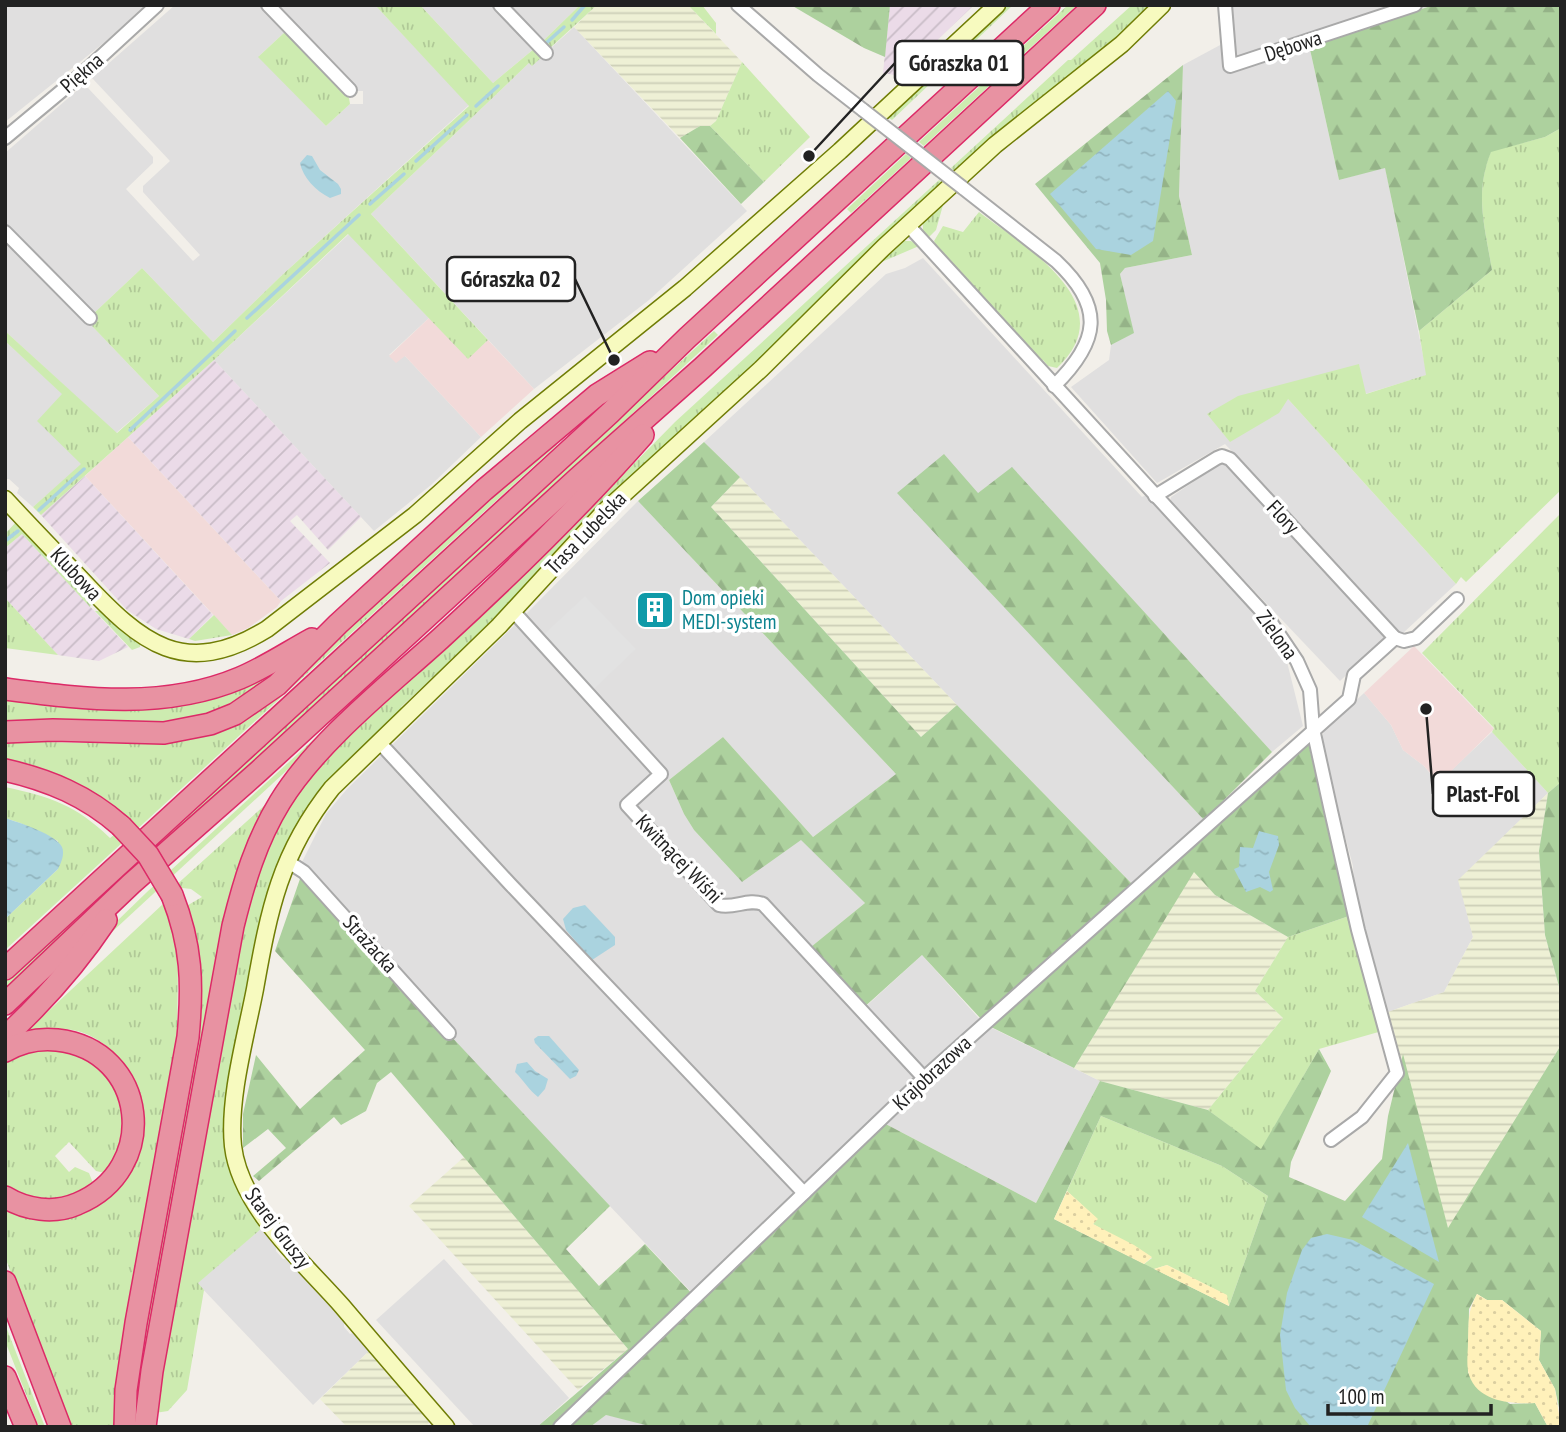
<svg xmlns="http://www.w3.org/2000/svg" width="1566" height="1432" font-family="'PT Sans Narrow',sans-serif">
  <defs>
    <pattern id="industrial-furrows" width="10" height="10" patternUnits="userSpaceOnUse" patternTransform="scale(1.75)"><rect width="10" height="10" fill="#ebdbe8"/><path d="M-1 1l2-2M0 10L10 0M9 11l2-2" fill="none" stroke="#c9bcc7"/></pattern>
    <pattern id="farmland-rules" width="6" height="5" patternUnits="userSpaceOnUse" patternTransform="scale(1.75)"><rect width="6" height="5" fill="#eef0d5"/><path d="M0 2.5h6" fill="none" stroke="#ccceb7"/></pattern>
    <pattern id="grass-tufts" width="24" height="20" patternUnits="userSpaceOnUse" patternTransform="scale(1.75)"><rect width="24" height="20" fill="#cdebb0"/><path d="M3 7l-1-3M5 7V3M7 7l1-3M15 17l-1-3M17 17v-4M19 17l1-3" fill="none" stroke="#b0c997"/></pattern>
    <pattern id="forest-firs" width="22" height="20" patternUnits="userSpaceOnUse" patternTransform="scale(1.75)"><rect width="22" height="20" fill="#add19e"/><path d="M5 1l3.5 6h-7zM16 11l3.5 6h-7z" fill="#95b388"/></pattern>
    <pattern id="sand-dots" width="8" height="8" patternUnits="userSpaceOnUse" patternTransform="scale(1.75)"><rect width="8" height="8" fill="#fff1ba"/><path d="M2 2h.1M6 6h.1" fill="none" stroke="#dacea0" stroke-width="1.8" stroke-linecap="round"/></pattern>
    <pattern id="water-ripples" width="26" height="14" patternUnits="userSpaceOnUse" patternTransform="scale(1.75)"><rect width="26" height="14" fill="#aad3df"/><path d="M2 4q2-2 4 0t4 0M15 11q2-2 4 0t4 0" fill="none" stroke="#92b5bf"/></pattern>
  </defs>
  <rect width="100%" height="100%" fill="#f2efe9"/>
  <g fill="#e0dfdf">
    <polygon points="5,5 141,5 143,7 106,41 5,122"/>
    <polygon points="175,5 262,5 286,31 259,56 326,126 350,104 363,104 363,91 356,91 275,5 375,5 469,105 281,276 213,342 142,268 93,314 5,224 5,153 81,87 88,88 153,157 153,163 126,189 193,261 200,255 143,192 143,186 170,161 92,78"/>
    <polygon points="420,5 495,5 535,48 493,83"/>
    <polygon points="508,5 580,5 542,42"/>
    <polygon points="1230,5 1434,5 1309,45 1339,180 1385,167 1427,375 1365,394 1359,365 1288,399 1456,584 1402,634 1225,444 1157,483 1071,387 1109,360 1111,345 1133,333 1120,274 1125,268 1192,255 1179,196 1183,65 1235,37"/>
    <polygon points="574,27 747,211 649,300 534,389 371,214 529,63 532,65"/>
    <polygon points="349,234 429,318 389,355 405,356 481,437 431,485 374,531 214,360"/>
    <polygon points="5,235 159,396 116,433 5,331"/>
    <polygon points="923,258 1142,497 1146,495 1281,638 1303,726 1272,752 1012,468 978,493 898,492 1204,820 1134,886 957,705 740,477 704,442 886,274 905,268"/>
    <polygon points="5,341 63,394 82,464 33,507 17,493 19,488 9,479 5,479"/>
    <polygon points="1224,461 1386,637 1340,681 1170,502 1171,497"/>
    <polygon points="638,501 896,774 813,837 723,737 669,780 684,814 694,830 742,882 801,839 865,903 806,951 862,1010 922,955 984,1024 1100,1081 1036,1203 880,1121 696,1297 447,1034 301,864 326,814 347,789 526,614"/>
    <polygon points="1364,693 1391,725 1403,750 1424,766 1438,783 1492,732 1548,793 1459,880 1473,937 1444,992 1388,1012 1354,894 1353,866 1320,744 1324,731"/>
    <polygon points="262,1228 276,1244 276,1251 283,1259 289,1258 344,1321 344,1327 350,1334 353,1333 370,1350 313,1405 197,1283"/>
    <polygon points="444,1259 569,1398 537,1427 475,1427 376,1320"/>
    <polygon points="606,1415 664,1427 590,1427"/>
  </g>
  <g fill="#f2dad9">
    <polygon points="429,318 468,358 488,340 534,389 481,437 405,356 396,363 389,356"/>
    <polygon points="128,437 281,601 277,607 248,628 232,635 85,476"/>
    <polygon points="1414,646 1494,729 1439,783 1424,766 1403,750 1391,725 1364,693"/>
  </g>
  <g fill="url(#industrial-furrows)">
    <polygon points="890,5 974,5 900,76 883,73"/>
    <polygon points="214,360 361,517 328,550 297,515 290,521 330,563 281,601 128,437"/>
    <polygon points="85,476 213,615 189,639 156,629 127,610 41,515"/>
    <polygon points="22,534 128,647 99,661 58,655 5,598 5,548"/>
  </g>
  <g fill="url(#farmland-rules)">
    <polygon points="597,5 688,5 742,62 716,121 710,126 700,126 680,138 574,27"/>
    <polygon points="740,477 957,705 921,737 711,507"/>
    <polygon points="1548,793 1539,851 1545,935 1561,995 1561,1045 1448,1229 1388,1012 1444,992 1473,937 1458,880"/>
    <polygon points="1194,871 1215,895 1288,937 1255,991 1283,1018 1208,1110 1100,1081 1074,1068"/>
    <polygon points="464,1157 628,1349 578,1390 409,1206"/>
    <polygon points="370,1350 429,1422 427,1427 347,1427 320,1399"/>
  </g>
  <g fill="url(#grass-tufts)">
    <polygon points="375,5 420,5 493,83 535,48 543,56 532,66 529,63 371,214 488,340 468,359 348,234 214,360 41,515 33,507 81,464 37,421 62,394 5,341 5,331 117,433 159,396 92,326 98,320 93,314 142,268 213,342 281,276 469,106"/>
    <polygon points="580,5 597,5 549,49 542,42"/>
    <polygon points="688,5 702,5 716,23 716,34"/>
    <polygon points="1003,5 1013,5 892,120 886,116"/>
    <polygon points="1068,5 1077,5 928,142 924,146 919,142"/>
    <polygon points="1132,5 1155,5 1136,24 956,173 951,168 1068,60 1071,60"/>
    <polygon points="286,31 349,98 350,104 326,126 258,57"/>
    <polygon points="742,62 810,137 764,182 710,126 716,121"/>
    <path d="M1561,128v362l-95,92 -5,-5 -5,7 -168,-185 -9,14 -49,29 -23,-28 31,-18 121,-32 7,30 60,-19 -7,-44 73,-61c-7,-43 -18,-76 -1,-119l54,-14z"/>
    <polygon points="906,154 911,158 851,213 847,209"/>
    <path d="M939,180l5,4 -235,224 -259,260 -4,-3 -45,42 3,4 -118,138 -61,291c5,34 18,60 37,88l-64,55 6,7 -17,100 -19,21 -13,2 94,-515 23,-61 32,-53 19,-23 228,-213 124,-126z"/>
    <path d="M945,198l-9,32 -9,9c-12,-19 5,-29 18,-41z"/>
    <path d="M979,212c46,35 146,92 78,156l-9,-2 -5,-6 -3,2 -106,-115 2,-2 -2,-4 9,-15 20,6z"/>
    <polygon points="898,241 911,241 919,246 870,267"/>
    <polygon points="714,331 718,335 154,853 151,849"/>
    <path d="M555,444l2,1 -552,505v-31l53,-50v-28l-38,-18 -15,-5v-31c46,10 71,18 105,51l19,-15 -124,-60v-22c66,1 134,7 199,-6z"/>
    <polygon points="583,493 405,661 112,932 115,923 147,892"/>
    <polygon points="1561,513 1561,782 1548,793 1492,732 1494,728 1422,653"/>
    <polygon points="17,521 92,601 90,607 22,534 5,548 5,534"/>
    <polygon points="5,598 58,655 5,648"/>
    <polygon points="95,611 104,611 123,632 140,644 140,647 132,650"/>
    <polygon points="214,615 232,635 195,641 189,639"/>
    <polygon points="286,662 254,690 228,706 208,714 153,723 5,723 5,697 104,707"/>
    <polygon points="276,795 258,827 138,1427 132,1410 195,1036 183,908 202,897 191,889 174,887"/>
    <polygon points="138,861 141,865 5,991 5,982"/>
    <path d="M163,904l10,23 5,33 -1,84 -30,163 -32,220h-45l-65,-170v-47c17,9 34,10 52,9 15,-1 27,-6 39,-14 21,-13 39,-33 44,-58 10,-48 -17,-107 -67,-117 -15,-3 -33,1 -48,3z"/>
    <polygon points="1349,916 1382,1031 1319,1049 1261,1150 1208,1110 1283,1018 1255,991 1288,937"/>
    <polygon points="42,1048 67,1049 99,1066 111,1081 120,1099 125,1121 118,1157 105,1173 96,1171 69,1142 55,1156 69,1172 75,1167 89,1173 93,1183 90,1190 47,1202 5,1191 5,1060"/>
    <polygon points="1101,1116 1222,1166 1268,1196 1229,1306 1226,1295 1167,1265 1154,1269 1144,1264 1152,1258 1093,1224 1097,1219 1067,1191"/>
    <polygon points="5,1324 45,1427 39,1427 5,1341"/>
  </g>
  <g fill="url(#forest-firs)" fill-rule="evenodd">
    <polygon points="791,5 890,5 885,57 864,48"/>
    <path d="M1434,5h127v123l-16,9 -54,15c-17,42 -6,75 1,118l-73,61 -34,-163 -46,12 -30,-135z"/>
    <polygon points="1183,65 1179,196 1192,255 1125,268 1120,274 1134,333 1111,345 1107,331 1106,300 1100,263 1035,184"/>
    <polygon points="700,126 710,126 764,182 741,204 680,138"/>
    <polygon points="704,442 740,477 711,507 921,737 957,705 1134,886 982,1020 922,955 861,1010 806,951 865,903 801,840 742,882 694,830 684,814 669,780 723,737 813,837 896,774 638,501"/>
    <polygon points="944,454 978,493 1012,467 1272,752 1204,820 897,493"/>
    <polygon points="1308,742 1349,916 1288,937 1215,895 1194,872 1074,1068 991,1027"/>
    <polygon points="1561,782 1561,994 1545,935 1539,851 1548,793"/>
    <path d="M301,876l309,330 -44,43 33,37 46,-42 50,53 185,-176 156,82 64,-122 108,29 53,39 58,-100 12,22 -40,91 -2,15 56,24 37,-42 6,-43 15,-62 45,174 113,-183v372l-6,-28 -16,-29 2,-29 -39,-31h-15l-10,-6 -8,15 -1,64 42,31 25,-1 13,24h-895l-47,-12 -16,12h-53l91,-78 -237,-277 -14,11 -11,28 -25,14 -7,-8 -75,64 -6,-5 33,-28 -18,-19 -25,19v-34l13,-59 44,54 65,-59 -90,-99zM1101,1116l121,50 46,30 -39,110 -175,-87z"/>
  </g>
  <g fill="url(#sand-dots)">
    <polygon points="1067,1191 1098,1219 1093,1224 1134,1245 1152,1257 1144,1264 1054,1219"/>
    <polygon points="1167,1265 1227,1295 1229,1306 1154,1269"/>
    <path d="M1477,1294l10,6h15l39,31 -2,29 16,29 6,38h-13l-13,-24c-24,1 -57,-1 -66,-28 -3,-10 -1,-23 -1,-33 1,-21 -1,-29 9,-48z"/>
  </g>
  <polygon fill="#e2e2e2" points="585,596 636,649 594,689 543,635"/>
  <g fill="url(#water-ripples)">
    <polygon points="1168,91 1176,101 1153,241 1131,255 1096,249 1050,194"/>
    <path d="M307,155l5,1 8,14 18,14 3,5v5l-11,4c-14,-7 -27,-20 -30,-35z"/>
    <path d="M5,818c13,4 52,17 57,29 3,7 -1,16 -4,22l-53,50z"/>
    <polygon points="1259,831 1278,836 1279,845 1269,872 1273,890 1270,892 1260,887 1246,892 1234,869 1239,867 1240,847 1253,848"/>
    <polygon points="585,905 615,937 615,945 592,960 566,930 563,919 573,908"/>
    <polygon points="538,1036 549,1036 579,1070 576,1076 570,1079 535,1043 534,1039"/>
    <path d="M527,1062l8,9 13,8 -3,10 -7,8c-9,-7 -14,-16 -23,-25l2,-8z"/>
    <polygon points="1408,1143 1439,1262 1362,1217"/>
    <polygon points="1327,1234 1353,1240 1434,1284 1367,1427 1310,1426 1295,1408 1286,1390 1280,1335 1287,1293 1302,1250 1311,1238"/>
  </g>
  <g fill="none" stroke-linecap="round" stroke-linejoin="round">
    <g stroke="#aad3df" stroke-width="3.5">
      <polyline points="572,20 585,5"/>
      <polyline points="544,45 564,27"/>
      <polyline points="476,106 498,86"/>
      <polyline points="416,161 467,115"/>
      <polyline points="370,204 404,174"/>
      <polyline points="247,318 359,215"/>
      <polyline points="130,430 235,331"/>
      <polyline points="39,510 84,469"/>
      <polyline points="5,541 18,531"/>
    </g>
    <defs>
      <g id="street">
        <polyline points="268,5 350,90"/>
        <polyline points="500,5 546,53"/>
        <polyline points="738,5 818,75 863,110"/>
        <polyline points="1225,5 1230,66 1415,5"/>
        <polyline points="5,138 82,74 157,5"/>
        <path d="M963,188l93,73c49,46 44,80 -2,125"/>
        <polyline points="907,224 1268,618 1297,661 1310,690 1313,729 1331,811 1358,930 1397,1073 1362,1117 1331,1140"/>
        <polyline points="5,232 90,318"/>
        <polyline points="1155,496 1217,458 1222,456 1230,459 1395,638"/>
        <path d="M513,611l148,163 -34,31 92,100c15,4 29,-7 44,-1l161,174"/>
        <polyline points="379,742 510,884 804,1193"/>
        <polyline points="287,861 304,872 449,1033"/>
        <polyline points="560,1427 924,1078 1349,699 1354,675 1395,638 1404,641 1416,638 1457,599"/>
      </g>
      <g id="secondary">
        <path d="M5,499c26,28 52,55 78,82 58,62 101,99 184,48l148,-114 105,-94 165,-133 155,-137 157,-146"/>
        <path d="M446,1427c-35,-40 -70,-81 -104,-121 -39,-44 -102,-99 -109,-160 -5,-47 13,-110 22,-157 14,-79 25,-136 77,-201l167,-162 105,-114 157,-143 123,-122 111,-102 127,-101 40,-39"/>
      </g>
      <g id="highway">
        <path d="M5,689c79,10 159,21 235,-11 26,-11 48,-26 72,-39"/>
        <polyline points="5,732 53,730 164,733 210,724 235,714 277,685 338,624 484,490 597,395 650,362"/>
        <path d="M5,770c44,10 82,26 116,56"/>
        <polyline points="5,969 610,413 687,338 1049,5"/>
        <polyline points="5,1004 131,884 259,771 578,478 702,368 1095,5"/>
        <path d="M5,1037c40,-37 71,-72 101,-117"/>
        <path d="M5,1051c16,-9 34,-13 52,-11 91,10 104,130 20,164 -23,10 -51,6 -72,-7"/>
        <polyline points="5,1282 60,1427"/>
        <polyline points="5,1377 26,1427"/>
        <path d="M125,1427l1,-37 10,-67 52,-286c5,-53 4,-91 -16,-142"/>
        <path d="M145,1427l7,-56 81,-445c11,-44 23,-85 47,-124 36,-59 108,-116 160,-163 71,-65 139,-131 203,-204"/>
      </g>
    </defs>
    <use href="#street" stroke="#a9a9a9" stroke-width="16"/>
    <use href="#secondary" stroke="#707d05" stroke-width="19"/>
    <use href="#highway" stroke="#dc2a67" stroke-width="24"/>
    <use href="#street" stroke="#fff" stroke-width="12"/>
    <use href="#secondary" stroke="#f7fabf" stroke-width="16"/>
    <use href="#highway" stroke="#e892a2" stroke-width="21"/>
    <defs>
      <polyline id="street-bridge" points="863,110 963,188"/>
      <polyline id="highway-bridge" points="121,826 148,855 172,895"/>
    </defs>
    <use href="#street-bridge" stroke="#a9a9a9" stroke-width="16" stroke-linecap="butt"/>
    <use href="#highway-bridge" stroke="#dc2a67" stroke-width="24" stroke-linecap="butt"/>
    <use href="#street-bridge" stroke="#fff" stroke-width="12"/>
    <use href="#highway-bridge" stroke="#e892a2" stroke-width="21"/>
  </g>
  <defs>
    <symbol id="building-square" viewBox="-11 -11 22 22"><rect x="-9" y="-9" width="18" height="18" rx="4" fill="#0f9aa8" stroke="#fff"/><path d="M-4-6H4V6H1V3H-1V6H-4ZM-2.5-4.3h1.7v1.8h-1.7ZM.8-4.3h1.7v1.8H.8ZM-2.5-1h1.7V.8h-1.7ZM.8-1h1.7V.8H.8Z" fill="#fff"/></symbol>
  </defs>
  <g fill-rule="evenodd">
    <use href="#building-square" x="633" y="588" width="44" height="44"/>
  </g>
  <g text-anchor="middle" stroke-width="7" stroke-linejoin="round" paint-order="stroke">
    <g font-size="21" fill="#222" stroke="#fff">
      <text transform="translate(1293 46) rotate(-18)" y="7">Dębowa</text>
      <text transform="translate(82 73) rotate(-41)" y="7">Piękna</text>
      <text transform="translate(1283 517) rotate(47)" y="7">Flory</text>
      <text transform="translate(586 533) rotate(-46)" y="7">Trasa Lubelska</text>
      <text transform="translate(76 574) rotate(47)" y="7">Klubowa</text>
      <text transform="translate(1277 635) rotate(54)" y="7">Zielona</text>
      <text transform="translate(679 859) rotate(46)" y="7">Kwitnącej Wiśni</text>
      <text transform="translate(370 944) rotate(48)" y="7">Strażacka</text>
      <text transform="translate(932 1073) rotate(-43)" y="7">Krajobrazowa</text>
      <text transform="translate(278 1228) rotate(53)" y="7">Starej Gruszy</text>
    </g>
    <g font-size="21" fill="#0d838f" stroke="#fff" text-anchor="start">
      <text x="682" y="605">Dom opieki<tspan x="682" dy="24">MEDI-system</tspan></text>
    </g>
  </g>
  <path fill="none" stroke="#222" stroke-width="2.5" d="M809 156L895 63M614 360L575 279M1426 709L1433 794"/>
  <g fill="#222" stroke="#fff" stroke-width="2.5">
    <circle cx="809" cy="156" r="7"/>
    <circle cx="614" cy="360" r="7"/>
    <circle cx="1426" cy="709" r="7"/>
  </g>
  <g fill="#fff" stroke="#222" stroke-width="2.5">
    <rect x="895" y="41" width="128" height="44" rx="7"/>
    <rect x="447" y="257" width="128" height="44" rx="7"/>
    <rect x="1433" y="772" width="101" height="44" rx="7"/>
  </g>
  <g font-size="23" text-anchor="middle" font-weight="bold" fill="#222">
    <text x="959" y="71">Góraszka 01</text>
    <text x="511" y="287">Góraszka 02</text>
    <text x="1483" y="802">Plast-Fol</text>
  </g>
  <rect width="1566" height="1432" fill="none" stroke="#222222" stroke-width="14"/>
  <path d="M1328 1404v10h163v-10" fill="none" stroke="#222222" stroke-width="3.5"/>
  <text x="1338" y="1404" font-size="21" fill="#222222" stroke="#ffffff" stroke-width="5" paint-order="stroke">100 m</text>
</svg>
